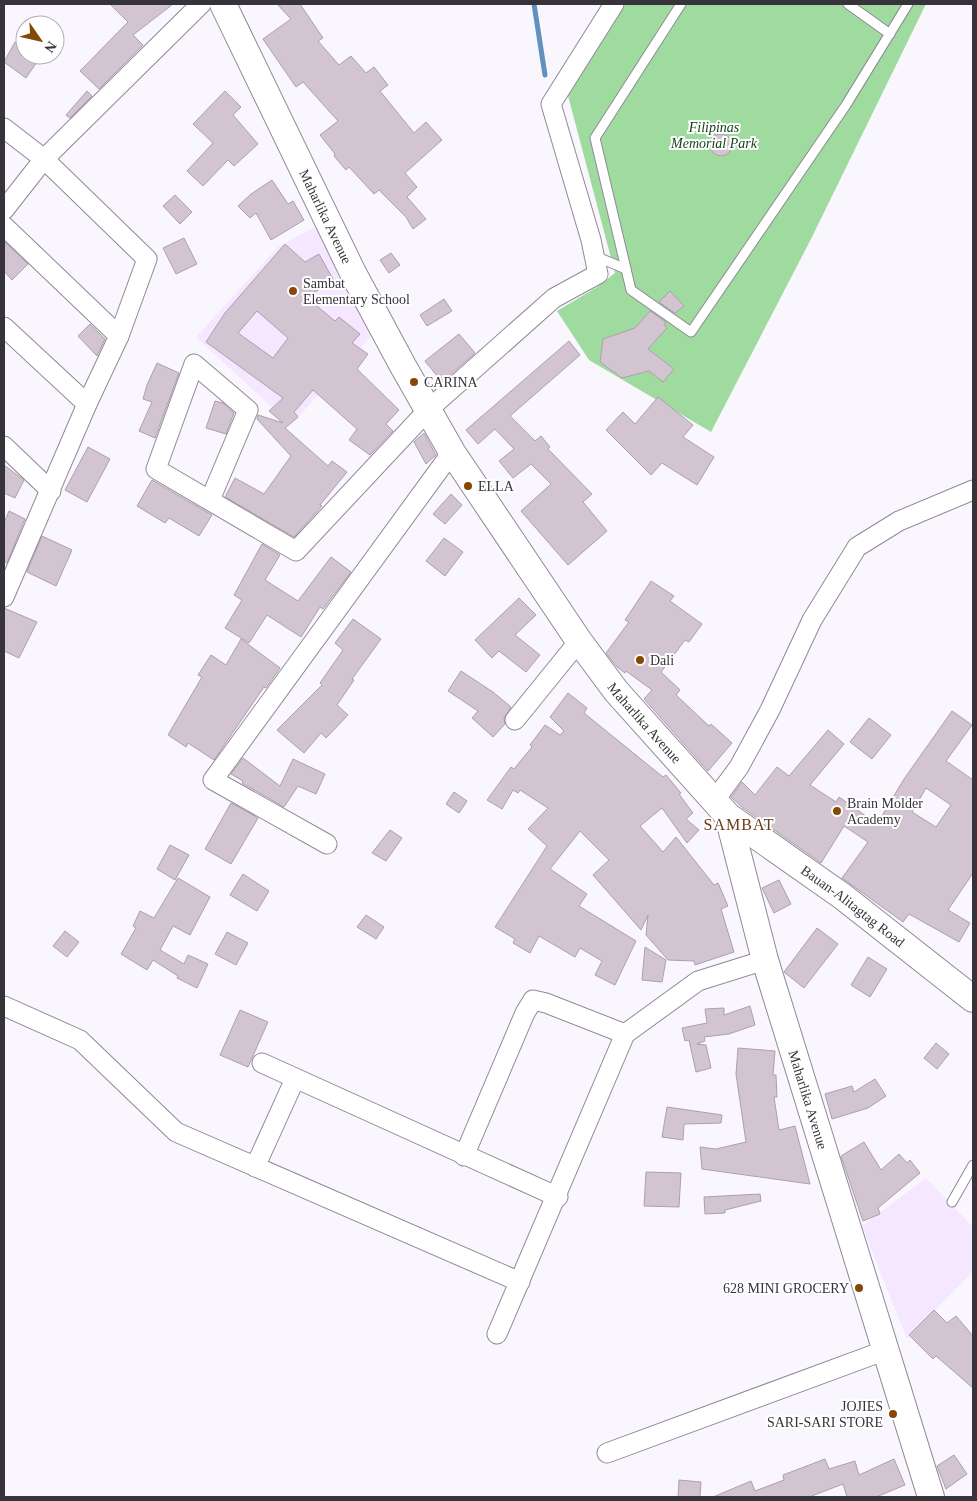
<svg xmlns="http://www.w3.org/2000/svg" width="977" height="1501" font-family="'Times New Roman',serif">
  <rect width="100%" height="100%" fill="#faf6fd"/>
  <g fill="#f4e7ff">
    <polygon points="315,227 372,335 291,425 196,337 278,247"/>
    <polygon points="926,1178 973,1227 973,1271 907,1339 862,1226"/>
  </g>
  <polygon fill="#9fdb9f" points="622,4 926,4 811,239 711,432 589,360 557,311 597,287 615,273 567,92"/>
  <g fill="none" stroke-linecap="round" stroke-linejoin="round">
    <polyline stroke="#6291bd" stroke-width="5" points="534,4 545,75"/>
  </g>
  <g fill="#d3c4d2" stroke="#ad9fad" fill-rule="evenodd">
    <polygon points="110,4 173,4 133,35 143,45 99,89 80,71 128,22"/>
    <polygon points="277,4 300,4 323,38 318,41 339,65 351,56 366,73 374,67 388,85 380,91 414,133 426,122 442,140 405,173 417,187 407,197 426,219 413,229 406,217 379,190 374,194 349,167 346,170 334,156 335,154 320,135 338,121 303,82 296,87 263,39 291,19"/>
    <polygon points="15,42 25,49 25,55 33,55 39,59 26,78 4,62"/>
    <polygon points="87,91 92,96 70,118 66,115"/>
    <polygon points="225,91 241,107 233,115 258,144 234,166 228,160 203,186 187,171 213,143 193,124"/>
    <circle cx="721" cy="145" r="11"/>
    <polygon points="272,180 288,204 293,201 304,220 271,240 256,213 250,218 238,206 251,194"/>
    <polygon points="175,195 192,212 180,224 163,206"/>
    <polygon points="184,238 197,264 176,274 163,248"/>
    <polygon points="4,241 28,264 12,280 4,271"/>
    <path d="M285,244l20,18 14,-8 15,27 -28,16 29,24 4,-4 21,17 -8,9 16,11 -11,15 42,41 -13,14 7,7 -23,24 -21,-15 8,-11 -44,-39 -19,22 4,5 -13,11 43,38 4,-5 15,11 -27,33 2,1 -28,31 -69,-40 10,-19 29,16 27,-38 -34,-37 1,-4 25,8 -14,-12 14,-13 -77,-56 19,-29zM257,311l31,27 -15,20 -35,-25z"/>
    <polygon points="391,253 400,265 389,273 380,260"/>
    <polygon points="670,291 684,306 675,313 659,302"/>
    <polygon points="444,299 452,311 427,326 420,315"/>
    <polygon points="650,311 666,322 664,325 667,328 648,349 674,369 663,382 649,371 622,378 600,362 603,339 635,328"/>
    <polygon points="90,324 105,339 97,356 78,336"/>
    <polygon points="459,334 475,353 442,382 425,361"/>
    <polygon points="569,341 580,355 510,416 535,441 541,436 550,447 548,449 592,494 583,502 607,531 568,565 521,511 551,484 531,464 513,478 499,461 514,449 495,429 478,444 466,430"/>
    <polygon points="157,363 179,373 155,438 139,431 152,402 143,399 147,385"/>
    <polygon points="658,397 693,425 683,437 714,457 697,485 662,463 651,475 606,430 623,412 635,424"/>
    <polygon points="215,401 223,403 234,413 226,434 206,428"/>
    <polygon points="424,433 436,455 426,464 414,442"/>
    <polygon points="88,447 110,459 87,502 65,490"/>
    <polygon points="4,465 24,480 15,498 4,493"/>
    <polygon points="152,480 212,515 199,536 169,518 165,523 137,506"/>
    <polygon points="451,494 462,505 445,524 433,514"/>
    <polygon points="9,511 25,519 7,563 4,561 4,523"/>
    <polygon points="42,536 72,550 56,586 27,572"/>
    <polygon points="444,538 463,552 445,576 426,561"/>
    <polygon points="262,544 280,555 265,580 298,601 331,557 351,572 323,609 320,607 301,637 267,615 249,643 225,628 242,600 234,595"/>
    <polygon points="651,581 674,596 670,601 702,624 689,642 685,640 661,672 680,690 676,695 709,726 711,724 732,743 708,771 644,699 652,690 626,671 625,673 617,667 606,653 629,622 625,620"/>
    <polygon points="519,598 536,615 515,635 540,655 526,672 499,651 492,658 475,640"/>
    <polygon points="4,608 37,622 19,658 4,651"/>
    <polygon points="353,619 381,639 352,679 354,680 337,705 348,715 326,738 321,733 304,753 277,730 322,685 320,683 343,650 335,643"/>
    <polygon points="241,639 280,668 266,688 264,687 214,760 188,743 186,747 168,735 202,677 198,675 211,655 226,665"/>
    <polygon points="461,671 493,692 511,707 504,718 505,724 493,737 472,718 478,711 448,691"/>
    <polygon points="568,693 587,708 584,713 663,777 666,775 681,793 679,794 693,813 686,819 699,830 687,843 662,808 640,826 663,852 676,837 714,885 718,883 728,906 721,909 734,952 695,965 694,961 668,960 646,935 648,915 641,930 593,875 609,860 580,831 550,869 587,894 579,906 636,941 615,985 595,975 602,961 580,948 575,957 539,936 530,953 513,943 515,939 495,927 547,846 528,829 548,808 520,790 518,793 513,790 502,809 487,800 511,767 514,769 532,747 530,745 545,725 560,735 564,731 550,717"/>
    <path d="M952,711l20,14 -26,36 27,19v93l-25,37 22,13 -11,19 -50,-28 -6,8 -61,-44 26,-36 -24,-16 -23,37 -78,-55 -12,-11 11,-15 13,13 22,-28 12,9 39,-46 16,14 -34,41 26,17 3,-5 38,27 27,-45zM926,788l25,17 -15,22 -24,-15z"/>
    <polygon points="869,718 891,735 872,759 850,742"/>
    <polygon points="243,758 280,786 293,759 325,774 316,794 298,786 284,807 242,783 243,781 231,774"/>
    <polygon points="454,792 467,801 459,813 446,804"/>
    <polygon points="231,803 258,818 231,864 205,849"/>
    <polygon points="390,830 402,838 386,861 372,853"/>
    <polygon points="170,845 189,855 175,880 157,869"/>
    <polygon points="243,874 269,891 257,911 230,895"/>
    <polygon points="178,878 210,897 190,935 173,926 160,950 184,964 188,955 208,964 197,988 177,978 178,976 153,960 147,970 121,954 136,928 133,926 140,911 154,918"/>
    <polygon points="779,880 791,904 774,913 762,888"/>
    <polygon points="366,915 384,927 376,939 357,927"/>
    <polygon points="817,928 838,944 804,988 784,972"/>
    <polygon points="65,931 79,942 67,957 53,946"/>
    <polygon points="227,932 248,943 236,965 215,954"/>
    <polygon points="645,947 666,960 662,982 642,980"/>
    <polygon points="868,957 887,969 870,997 851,985"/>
    <polygon points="750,1006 755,1025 729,1034 704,1037 705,1041 697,1044 706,1045 711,1068 696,1072 689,1040 685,1041 682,1028 707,1023 705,1009 724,1008 724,1015"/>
    <polygon points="240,1010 268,1022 248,1067 220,1055"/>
    <polygon points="936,1043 949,1054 937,1069 924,1058"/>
    <polygon points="738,1048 775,1051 773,1075 776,1075 777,1097 774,1097 779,1130 795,1126 810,1184 702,1169 700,1147 716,1149 746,1142 736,1074"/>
    <polygon points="875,1079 886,1096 868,1108 832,1119 825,1094 852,1086 854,1092"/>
    <polygon points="667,1107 722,1115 721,1123 684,1124 683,1140 662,1137"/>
    <polygon points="864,1142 881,1170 899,1154 907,1163 910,1160 920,1173 878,1208 880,1214 863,1221 841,1156"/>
    <polygon points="646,1172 681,1173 679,1207 644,1206"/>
    <polygon points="760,1194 761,1201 725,1210 725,1213 705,1214 704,1197"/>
    <polygon points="934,1310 947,1323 956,1316 973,1336 973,1388 936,1356 933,1359 909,1335"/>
    <polygon points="954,1455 967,1474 946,1489 937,1466"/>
    <polygon points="825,1459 829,1469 855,1461 859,1475 894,1459 905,1485 876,1497 847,1497 843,1484 809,1497 713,1497 751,1481 755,1491 784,1480 783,1475"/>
    <polygon points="679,1480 701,1482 700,1497 678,1497"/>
  </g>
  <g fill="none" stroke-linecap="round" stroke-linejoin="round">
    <defs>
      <g id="service">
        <polyline points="681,4 595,138 631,290 691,332 846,105 908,4"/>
        <polyline points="848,4 890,34"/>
        <polyline points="595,256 626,269"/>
        <polyline points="952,1202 973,1165"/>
      </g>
      <g id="minor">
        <polyline points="4,128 44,159 147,259 119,336 87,404 4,597"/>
        <polyline points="4,210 44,159 201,4"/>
        <polyline points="4,226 119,336"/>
        <polyline points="4,327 87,404"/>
        <polyline points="4,446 51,491"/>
        <polyline points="210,500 248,410 194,364 156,469 296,551 429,409 554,298 598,274 591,240 551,104 614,4"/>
        <polyline points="515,720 579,641"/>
        <polyline points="714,801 739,767 770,710 812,620 857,547 899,521 973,490"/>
        <polyline points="327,844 213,780 452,452"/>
        <polyline points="4,1006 80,1040 176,1132 520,1282"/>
        <polyline points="262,1063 558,1197"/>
        <polyline points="464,1156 525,1013 533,1000 546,1003 625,1034"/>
        <polyline points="255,1167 295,1079"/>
        <polyline points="497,1334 625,1034 698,981 765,960"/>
        <polyline points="607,1453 886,1350"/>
      </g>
      <g id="secondary">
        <path id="s1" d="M223,4l130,269 50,93 49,86 127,189 37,50 112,125 37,144 166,537"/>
        <path id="s2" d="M728,816l114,80 131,103"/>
      </g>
    </defs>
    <use href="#service" stroke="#918898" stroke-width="11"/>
    <use href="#minor" stroke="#918898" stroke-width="21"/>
    <use href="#secondary" stroke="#918898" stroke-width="28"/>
    <use href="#service" stroke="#fff" stroke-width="9"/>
    <use href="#minor" stroke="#fff" stroke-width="19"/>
    <use href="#secondary" stroke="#fff" stroke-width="26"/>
  </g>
  <g fill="#854807" stroke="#fff" stroke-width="2">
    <circle cx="293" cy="291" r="5"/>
    <circle cx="414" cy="382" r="5"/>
    <circle cx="468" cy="486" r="5"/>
    <circle cx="640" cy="660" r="5"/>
    <circle cx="837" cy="811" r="5"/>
    <circle cx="859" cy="1288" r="5"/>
    <circle cx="893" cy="1414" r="5"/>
  </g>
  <g text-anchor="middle" stroke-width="4" stroke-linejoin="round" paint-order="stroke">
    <g font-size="14" font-style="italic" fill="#0f3d14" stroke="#fff">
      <text x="714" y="132">Filipinas<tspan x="714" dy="16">Memorial Park</tspan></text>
    </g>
    <g font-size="14" fill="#37333a" stroke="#fff">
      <text dy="5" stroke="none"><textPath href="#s1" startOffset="236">Maharlika Avenue</textPath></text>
      <text dy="5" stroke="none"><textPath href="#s1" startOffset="836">Maharlika Avenue</textPath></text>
      <text dy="5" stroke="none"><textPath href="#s2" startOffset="154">Bauan-Alitagtag Road</textPath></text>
      <text dy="5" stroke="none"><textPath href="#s1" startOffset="1256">Maharlika Avenue</textPath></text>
    </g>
    <g font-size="14" fill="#37333a" stroke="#fff" text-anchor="start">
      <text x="303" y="288">Sambat<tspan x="303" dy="16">Elementary School</tspan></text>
      <text x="424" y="387">CARINA</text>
      <text x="478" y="491">ELLA</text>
      <text x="650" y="665">Dali</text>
      <text x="847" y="808">Brain Molder<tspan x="847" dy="16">Academy</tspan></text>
      <text x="849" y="1293" text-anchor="end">628 MINI GROCERY</text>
      <text x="883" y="1411" text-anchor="end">JOJIES<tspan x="883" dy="16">SARI-SARI STORE</tspan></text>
    </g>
    <g font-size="16" letter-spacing="1" fill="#683c16" stroke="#fff">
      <text x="739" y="830">SAMBAT</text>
    </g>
  </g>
  <rect width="977" height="1501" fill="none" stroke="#37333a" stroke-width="10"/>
  <g transform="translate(40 40) rotate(124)"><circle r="24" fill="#ffffff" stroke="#afadb0"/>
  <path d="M0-4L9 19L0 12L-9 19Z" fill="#854807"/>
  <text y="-8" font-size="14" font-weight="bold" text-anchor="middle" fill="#37333a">N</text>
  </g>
</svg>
